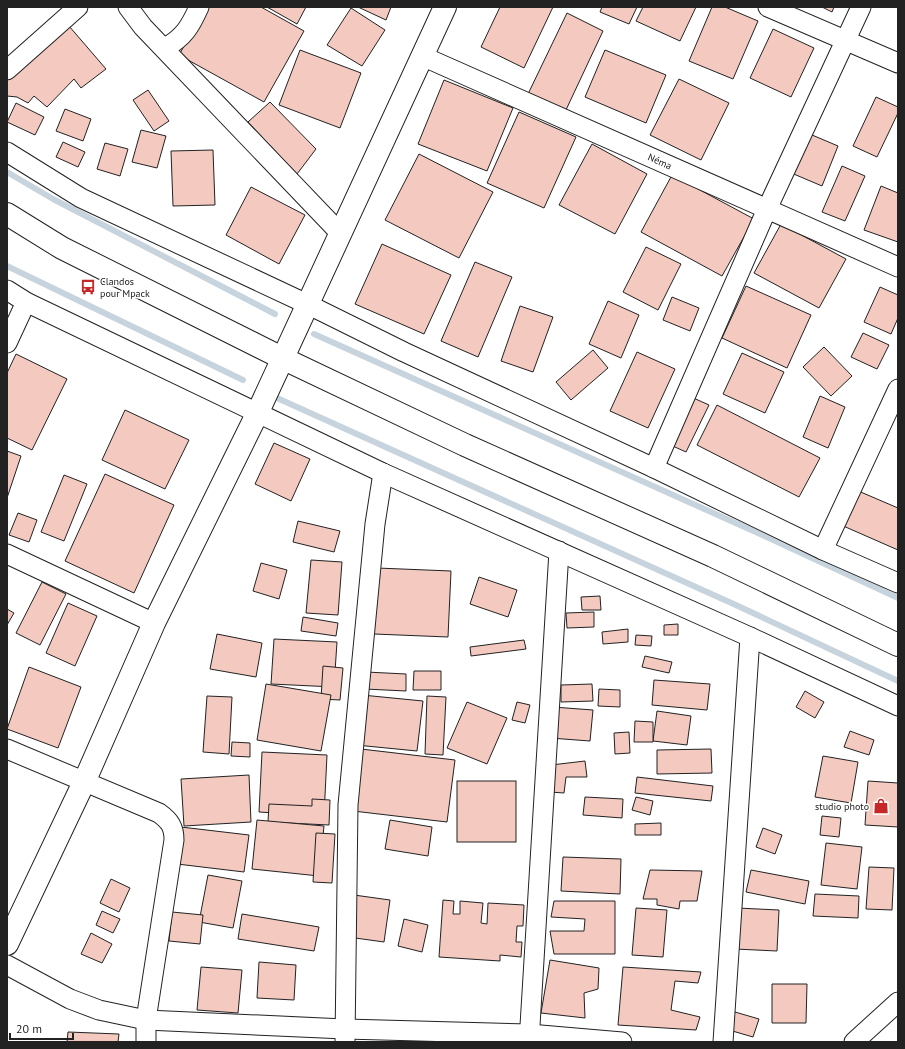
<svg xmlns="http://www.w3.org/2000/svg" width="905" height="1049" font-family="'PT Sans',sans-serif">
  <rect width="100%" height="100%" fill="#fff"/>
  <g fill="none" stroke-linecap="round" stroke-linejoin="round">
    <g stroke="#c7d3dd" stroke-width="6">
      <polyline points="7,172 53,199 275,314"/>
      <polyline points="7,266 243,380"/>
      <polyline points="314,334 769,538 898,598"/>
      <polyline points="277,398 738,606 898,681"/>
    </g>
  </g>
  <g fill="#f3c9c0" stroke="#222">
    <polygon points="206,7 261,7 304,31 264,102 179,55"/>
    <polygon points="267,7 306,7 297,24"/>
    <polygon points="358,7 391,7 386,20"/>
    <polygon points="500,7 553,7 524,68 481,47"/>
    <polygon points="602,7 637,7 629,24 600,12"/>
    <polygon points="643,7 696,7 680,41 636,21"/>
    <polygon points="712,7 725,7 758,21 733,79 689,61"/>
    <polygon points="822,7 834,7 832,12"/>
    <polygon points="351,8 385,30 362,66 327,45"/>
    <polygon points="567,13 603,31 565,112 528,94"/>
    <polygon points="69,26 106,69 81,88 74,79 47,107 34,96 28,103 17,97 7,96 7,75"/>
    <polygon points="773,29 814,48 791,97 750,78"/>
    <polygon points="300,50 361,73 340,128 279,105"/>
    <polygon points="605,50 666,75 646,123 585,97"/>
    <polygon points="679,79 729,103 701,160 650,135"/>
    <polygon points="444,80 513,108 487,171 418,144"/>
    <polygon points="148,90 169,121 154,131 133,100"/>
    <polygon points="876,97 898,107 898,113 877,157 853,146"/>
    <polygon points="270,102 316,149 297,174 248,122"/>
    <polygon points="16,103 44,117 35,135 7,122"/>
    <polygon points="65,109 91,119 83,141 56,131"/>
    <polygon points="519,112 576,137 544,208 487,183"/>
    <polygon points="141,130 166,136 157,168 132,162"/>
    <polygon points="805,132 838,146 822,186 789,172"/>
    <polygon points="63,142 85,152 78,167 56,157"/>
    <polygon points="105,143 128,149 120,176 97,169"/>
    <polygon points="592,144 647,174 615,234 559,205"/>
    <polygon points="213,150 215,205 173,206 171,151"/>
    <polygon points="419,154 493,192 459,258 385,220"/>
    <polygon points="842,166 865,176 845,221 822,212"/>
    <polygon points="672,175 754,219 722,276 641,232"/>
    <polygon points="881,186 898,193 898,242 864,230"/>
    <polygon points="251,187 305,215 279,264 226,235"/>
    <polygon points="781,224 846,259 819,308 754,273"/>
    <polygon points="382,244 451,275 424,334 355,304"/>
    <polygon points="646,247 681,264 658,310 623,292"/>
    <polygon points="475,262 512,277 478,357 441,341"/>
    <polygon points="746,286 811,315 787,368 722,338"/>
    <polygon points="880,287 898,295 898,318 891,334 864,322"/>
    <polygon points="672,297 699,308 690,331 663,320"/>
    <polygon points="608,301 639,315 621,358 589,344"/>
    <polygon points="520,306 553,317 533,372 501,361"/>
    <polygon points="863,333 889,345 877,369 851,357"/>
    <polygon points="824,347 852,376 831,396 803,367"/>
    <polygon points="593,350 608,368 571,400 556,382"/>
    <polygon points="637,352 675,369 648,428 610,411"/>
    <polygon points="742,353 784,372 765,413 723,394"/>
    <polygon points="16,354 67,379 32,450 7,438 7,373"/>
    <polygon points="689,396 709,405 686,452 666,443"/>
    <polygon points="820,396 845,407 828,448 803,437"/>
    <polygon points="717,405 820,458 799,497 697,445"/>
    <polygon points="125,410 189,440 165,489 102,460"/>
    <polygon points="274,443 310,459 291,501 255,484"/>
    <polygon points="7,451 21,456 7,498"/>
    <polygon points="105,474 174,505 134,593 65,561"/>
    <polygon points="64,475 87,484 64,541 41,532"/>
    <polygon points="856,490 898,508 898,550 841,525"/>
    <polygon points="18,513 37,520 29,542 9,535"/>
    <polygon points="298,521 340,531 334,552 293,542"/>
    <polygon points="311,560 342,562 338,615 306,613"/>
    <polygon points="261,563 287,570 279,599 253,591"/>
    <polygon points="377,568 451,571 448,637 374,634"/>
    <polygon points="479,577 517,590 508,617 470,604"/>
    <polygon points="42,582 66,594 40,645 16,633"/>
    <polygon points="600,596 601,610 582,610 581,597"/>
    <polygon points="68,603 97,616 75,666 46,653"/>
    <polygon points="7,609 14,613 7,625"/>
    <polygon points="594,612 594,627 567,628 566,613"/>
    <polygon points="303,617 338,623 336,636 301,631"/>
    <polygon points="678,624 678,635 664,635 664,625"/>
    <polygon points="628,629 628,642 603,644 602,632"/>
    <polygon points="217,634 262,643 256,677 210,669"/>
    <polygon points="636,635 652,636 651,646 635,645"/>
    <polygon points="274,639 337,642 334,687 271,684"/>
    <polygon points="524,640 526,649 471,656 470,647"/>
    <polygon points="645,656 672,662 669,673 642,667"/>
    <polygon points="323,666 343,668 340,700 321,699"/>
    <polygon points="29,667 81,687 58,748 7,729"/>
    <polygon points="414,671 441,671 441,690 413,690"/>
    <polygon points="366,672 406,674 406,691 365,689"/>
    <polygon points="654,680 710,684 707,710 652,705"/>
    <polygon points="266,684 331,695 321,751 257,740"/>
    <polygon points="592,684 593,701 561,702 561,685"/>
    <polygon points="599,689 620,690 620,707 598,706"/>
    <polygon points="805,691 824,702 815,718 796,707"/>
    <polygon points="362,695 423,701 417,751 356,745"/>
    <polygon points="207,696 232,697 229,754 203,752"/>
    <polygon points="427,696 446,697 443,755 425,754"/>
    <polygon points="467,702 507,718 487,764 447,748"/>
    <polygon points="517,702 530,705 525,723 512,720"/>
    <polygon points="553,707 593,710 590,741 550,738"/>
    <polygon points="657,711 691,716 687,745 653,741"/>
    <polygon points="635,721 653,722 653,742 634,742"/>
    <polygon points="850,731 874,740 869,755 844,747"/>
    <polygon points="629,732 630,753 615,754 614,733"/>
    <polygon points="232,742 250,743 250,757 231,756"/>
    <polygon points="361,749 455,760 447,822 353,811"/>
    <polygon points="711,749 712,773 657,774 657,750"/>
    <polygon points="262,752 327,755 324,816 259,812"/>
    <polygon points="823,756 858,762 851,803 815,797"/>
    <polygon points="585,761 587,777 566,777 564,793 550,792 551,765"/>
    <polygon points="249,775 251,822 184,826 181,779"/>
    <polygon points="637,777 713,786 711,801 635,793"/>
    <rect x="457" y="781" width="59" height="61"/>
    <polygon points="868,781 898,783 898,827 865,825"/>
    <polygon points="585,797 623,799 622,818 583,815"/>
    <polygon points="636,797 653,801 650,815 632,810"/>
    <polygon points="312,799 330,800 329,825 268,822 269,804 312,806"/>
    <polygon points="822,816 841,818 839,837 820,835"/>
    <polygon points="257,820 324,826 319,876 252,869"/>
    <polygon points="390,820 432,827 428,856 385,849"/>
    <polygon points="661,823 661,835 635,835 635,824"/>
    <polygon points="181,827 249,835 244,872 177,864"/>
    <polygon points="763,828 782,835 775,854 756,847"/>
    <polygon points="316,833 335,834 332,883 313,882"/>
    <polygon points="826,843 862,847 857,889 821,885"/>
    <polygon points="563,857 621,859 620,894 561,891"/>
    <polygon points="869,867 894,868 892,910 866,909"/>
    <polygon points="650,870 702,871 697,901 680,901 679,909 657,905 657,899 643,899"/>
    <polygon points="751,870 809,881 805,904 746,892"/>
    <polygon points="208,875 242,881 233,928 199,922"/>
    <polygon points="111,879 130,888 119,912 100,903"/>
    <polygon points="815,894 859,896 858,918 813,916"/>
    <polygon points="354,895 390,900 384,942 348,937"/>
    <polygon points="443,900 454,901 453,914 460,914 460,901 483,903 481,923 487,924 488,903 524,905 523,926 517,926 516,942 522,942 521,957 500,955 500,961 439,957"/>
    <polygon points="554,901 615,901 615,954 554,954 550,931 584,931 585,919 551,917"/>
    <polygon points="636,908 667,910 663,957 632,955"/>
    <polygon points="737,908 779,910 777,951 735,949"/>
    <polygon points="102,911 120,919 113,933 96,925"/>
    <polygon points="172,912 203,915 200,944 169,941"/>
    <polygon points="242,914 319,927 314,951 238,939"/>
    <polygon points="404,919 428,925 422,952 398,946"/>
    <polygon points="91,933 112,944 102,963 81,954"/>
    <polygon points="550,960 599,968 598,989 584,993 585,1018 541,1013"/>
    <polygon points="259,962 296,965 294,1000 257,998"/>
    <polygon points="201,967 242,970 238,1013 197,1010"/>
    <polygon points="623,967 701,972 698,983 675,981 671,1010 700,1017 696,1030 618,1025"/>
    <polygon points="772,984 807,984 806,1023 772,1023"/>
    <polygon points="735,1012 759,1019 753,1037 729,1030"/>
    <polygon points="68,1032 119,1034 118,1042 67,1042"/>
  </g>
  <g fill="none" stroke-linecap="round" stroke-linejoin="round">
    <defs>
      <g id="street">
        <polyline points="128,7 143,27 340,233"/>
        <polyline points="768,7 898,63"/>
        <path d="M165,48c19,-11 25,-21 34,-41"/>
        <polyline points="422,56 898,267"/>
        <polyline points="7,70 78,7"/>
        <polyline points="7,152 81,198 307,304 404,352 654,468 823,550 898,583"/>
        <polyline points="7,290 26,302 383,473 750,637 898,706"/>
        <polyline points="7,343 26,302"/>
        <polyline points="654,468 767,209 861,7"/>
        <polyline points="823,550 898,389"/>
        <polyline points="7,554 154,623"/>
        <path d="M7,749l152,64c11,8 15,14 15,27l-28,180v22"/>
        <polyline points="7,965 70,999 99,1010 146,1020 345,1029 529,1034 622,1042"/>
        <polyline points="345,1042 348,805 375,524 383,473"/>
        <polyline points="529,1042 559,551"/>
        <polyline points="723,1042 750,637"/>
        <polyline points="854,1042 898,1002"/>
      </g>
      <polyline id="secondary" points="7,944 85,780 154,623 257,414 445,7"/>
      <polyline id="highway" points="7,214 62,248 282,358 465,445 713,556 898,645"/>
    </defs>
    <use href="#street" stroke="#222" stroke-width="21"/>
    <use href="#secondary" stroke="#222" stroke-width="24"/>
    <use href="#highway" stroke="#222" stroke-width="24"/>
    <use href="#street" stroke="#fff" stroke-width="19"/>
    <use href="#secondary" stroke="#fff" stroke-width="22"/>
    <use href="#highway" stroke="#fff" stroke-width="22"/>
  </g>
  <defs>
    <symbol id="bus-bare" viewBox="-9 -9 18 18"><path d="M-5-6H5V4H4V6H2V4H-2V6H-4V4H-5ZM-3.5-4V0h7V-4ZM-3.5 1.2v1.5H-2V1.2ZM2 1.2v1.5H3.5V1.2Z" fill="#c62828" stroke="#fff" stroke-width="2.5" paint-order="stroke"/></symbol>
    <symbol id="shop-bare" viewBox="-9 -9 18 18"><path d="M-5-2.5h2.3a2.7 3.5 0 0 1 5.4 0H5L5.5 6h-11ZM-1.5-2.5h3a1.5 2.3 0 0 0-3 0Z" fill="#c62828" stroke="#fff" stroke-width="2.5" paint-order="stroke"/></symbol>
  </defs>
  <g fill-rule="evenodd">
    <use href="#bus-bare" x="77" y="276" width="22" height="22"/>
    <use href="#shop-bare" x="870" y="795" width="22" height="22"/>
  </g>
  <g text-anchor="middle" stroke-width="3" stroke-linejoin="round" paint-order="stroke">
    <g font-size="10" fill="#222" stroke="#fff">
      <text transform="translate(660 161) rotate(24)" y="4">Néma</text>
    </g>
    <g font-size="10" fill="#222" stroke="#fff" text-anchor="start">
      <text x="100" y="285">Clandos<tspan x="100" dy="12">pour Mpack</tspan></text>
      <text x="869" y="810" text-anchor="end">studio photo</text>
    </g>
  </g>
  <rect width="905" height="1049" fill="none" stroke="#222222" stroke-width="16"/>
  <path d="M10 1033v6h63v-6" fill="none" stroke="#222222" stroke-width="2"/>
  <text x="16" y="1033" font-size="12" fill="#222222" stroke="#ffffff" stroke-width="3" paint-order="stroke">20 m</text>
</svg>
